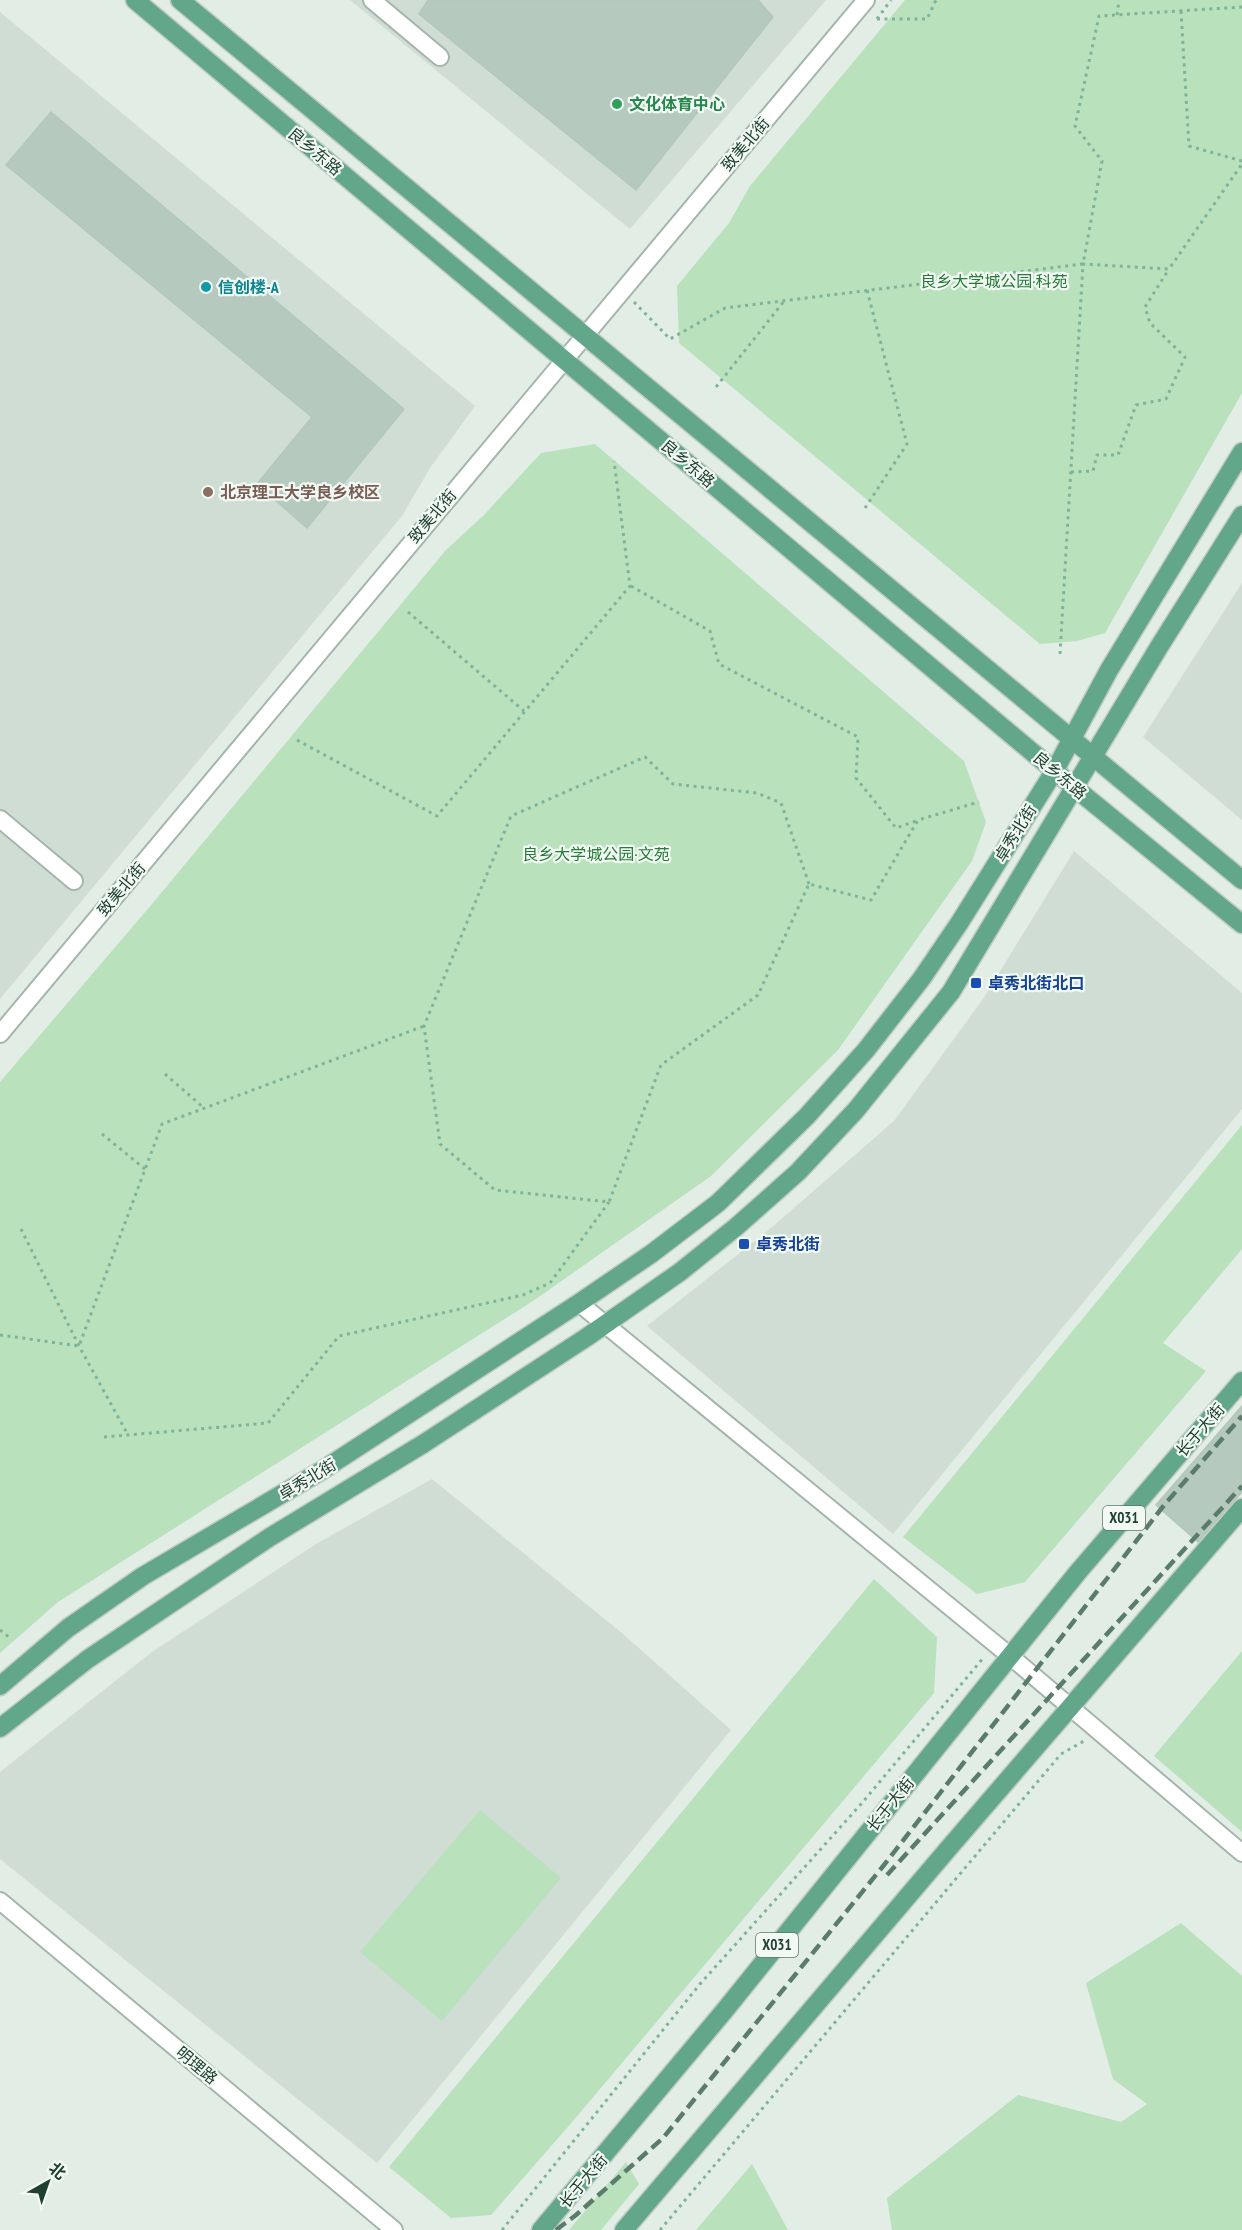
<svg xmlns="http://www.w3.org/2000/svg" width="1242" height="2230" font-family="'PT Sans Narrow','Noto Sans SC',sans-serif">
  <rect width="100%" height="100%" fill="#e2ede6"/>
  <g fill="#cfddd5">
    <polygon points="350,0 826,0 630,229"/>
    <polygon points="0,12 475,406 430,468 402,516 0,999"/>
    <polygon points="1242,583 1242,820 1143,737"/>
    <polygon points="1074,851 1242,993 1242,1109 893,1534 647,1326 764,1234 894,1121 983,999"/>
    <polygon points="432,1479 622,1633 731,1730 377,2163 0,1859 0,1772 152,1652 316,1544"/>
  </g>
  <g fill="#b8e1bc">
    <polygon points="905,0 1242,0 1242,393 1105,633 1077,641 1040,644 679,343 677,286 729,223 750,186"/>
    <polygon points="595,444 964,761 986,822 972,861 838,1050 711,1176 533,1301 58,1602 0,1653 0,1082 152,904 446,550 484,515 541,453"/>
    <polygon points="1242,1125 1242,1249 1163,1343 1206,1371 1025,1582 977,1594 903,1537"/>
    <polygon points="874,1579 937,1637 934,1693 573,2121 491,2215 451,2218 389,2167"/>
    <polygon points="1242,1651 1242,1832 1154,1756"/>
    <polygon points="480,1810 561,1878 442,2021 360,1952"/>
    <polygon points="1181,1923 1242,1976 1242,2230 892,2230 887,2198 1018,2095 1121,2122 1147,2104 1113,2079 1086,1983"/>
    <polygon points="626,2162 639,2184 601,2230 569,2230"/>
    <polygon points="752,2164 788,2230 696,2230"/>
  </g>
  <g fill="#b6c9be" stroke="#b3c8bb" stroke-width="1.5">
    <polygon points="428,0 758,0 773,17 636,190 419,14"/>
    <polygon points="51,112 404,409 307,528 257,484 312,417 6,165"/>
    <polygon points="1242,1406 1242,1492 1198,1542 1156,1505"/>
  </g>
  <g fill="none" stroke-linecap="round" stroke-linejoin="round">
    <defs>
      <g id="minor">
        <polyline points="372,0 440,57"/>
        <polyline points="0,819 74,881"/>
        <polyline points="0,1034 866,0"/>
        <polyline points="579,1303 1010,1656 1242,1853"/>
        <polyline points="0,1901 394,2230"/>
      </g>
      <g id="major">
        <polyline points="135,0 1075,788 1242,924"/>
        <polyline points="180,0 1242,880"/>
        <polyline points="0,1686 68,1628 143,1576 321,1471 579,1303 651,1254 718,1203 807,1116 866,1050 922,978 960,922 1055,770 1109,670 1242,452"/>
        <polyline points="0,1728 88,1659 270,1537 423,1444 587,1337 680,1272 736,1227 798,1172 856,1110 951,992 1159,647 1242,515"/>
        <polyline points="541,2230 725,2010 1078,1572 1242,1381"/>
        <polyline points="624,2230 948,1849 1242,1508"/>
      </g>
    </defs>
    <use href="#minor" stroke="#a4b6ac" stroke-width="20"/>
    <use href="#major" stroke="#c1cac6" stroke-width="21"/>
    <g stroke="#7fb49a" stroke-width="3" stroke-dasharray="3 4.5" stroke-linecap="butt">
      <polyline points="1181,11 1189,146 1242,161"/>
      <polyline points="1117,15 1119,0"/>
      <polyline points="877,19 927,19 936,0"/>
      <polyline points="877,19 891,0"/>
      <polyline points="634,302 670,339 725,308 1083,264 1102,161 1075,126 1099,16 1242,7"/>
      <polyline points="716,387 785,300"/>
      <polyline points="1071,472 1093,471 1097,455 1118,455 1136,405 1166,399 1185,357 1150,323 1145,307 1169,269"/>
      <polyline points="865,508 907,444 867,290"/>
      <polyline points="631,586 710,631 719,664 858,737 856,778 896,828 916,821"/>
      <polyline points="408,612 524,711"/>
      <polyline points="1060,654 1083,264 1169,269 1242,164"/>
      <polyline points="297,740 437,816 630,586 614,461"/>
      <polyline points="809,884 781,803 757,793 673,784 645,757 511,816 424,1026 440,1144 495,1190 609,1202 661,1065 758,995 809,884 871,900 918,820 979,802"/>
      <polyline points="165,1074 204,1108"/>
      <polyline points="102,1134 145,1169"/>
      <polyline points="21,1229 79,1346 128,1435"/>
      <polyline points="0,1335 79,1346 162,1124 424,1026"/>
      <polyline points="104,1437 268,1423 339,1336 523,1295 550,1283 609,1202"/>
      <polyline points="0,1630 10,1638"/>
      <polyline points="502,2230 700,1984 862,1803 984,1657"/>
      <polyline points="660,2230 1061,1754 1084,1741"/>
    </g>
    <use href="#minor" stroke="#fff" stroke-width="16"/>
    <use href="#major" stroke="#62a789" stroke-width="18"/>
    <g stroke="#5a7c6d" stroke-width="4.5" stroke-dasharray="12 6" stroke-linecap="butt">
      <polyline points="887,1875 1242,1486"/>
      <polyline points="556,2230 576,2215 663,2138 884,1865 1165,1504 1242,1416"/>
    </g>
  </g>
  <circle fill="#2e9e5b" stroke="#f2f9f5" stroke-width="2" cx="617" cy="104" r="6"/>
  <circle fill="#0f9aa8" stroke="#f2f9f5" stroke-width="2" cx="206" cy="287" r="6"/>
  <circle fill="#8d6e63" stroke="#f2f9f5" stroke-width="2" cx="208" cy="492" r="6"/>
  <g fill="#1a4fb4" stroke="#f2f9f5" stroke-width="2">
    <rect x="970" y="977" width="12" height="12" rx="3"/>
    <rect x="738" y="1238" width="12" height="12" rx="3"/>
  </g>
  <g text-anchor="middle" stroke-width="4.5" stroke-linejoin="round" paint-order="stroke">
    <g fill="#f2f9f5" stroke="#5f786c" stroke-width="1.5">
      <rect x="1103" y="1506" width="42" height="24" rx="4.5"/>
      <rect x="756" y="1933" width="42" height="24" rx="4.5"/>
    </g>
    <g font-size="15" font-weight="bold" fill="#204032">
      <text x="1124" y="1523">X031</text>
      <text x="777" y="1950">X031</text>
    </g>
    <g font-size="16" font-weight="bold" fill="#27864d" stroke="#f2f9f5" text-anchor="start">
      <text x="629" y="110">文化体育中心</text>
    </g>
    <g font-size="16" fill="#204032" stroke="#f2f9f5">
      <text transform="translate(745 144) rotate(-50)" y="6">致美北街</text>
      <text transform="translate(315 151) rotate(40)" y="6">良乡东路</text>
      <text transform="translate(688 463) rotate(40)" y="6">良乡东路</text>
      <text transform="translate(432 516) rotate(-50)" y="6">致美北街</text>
      <text transform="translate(1060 775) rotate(40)" y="6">良乡东路</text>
      <text transform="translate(1015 833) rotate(-58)" y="6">卓秀北街</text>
      <text transform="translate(121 889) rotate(-50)" y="6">致美北街</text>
      <text transform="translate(1200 1430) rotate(-49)" y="6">长于大街</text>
      <text transform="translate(307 1479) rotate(-31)" y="6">卓秀北街</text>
      <text transform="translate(890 1804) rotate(-51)" y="6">长于大街</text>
      <text transform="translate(197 2065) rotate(40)" y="6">明理路</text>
      <text transform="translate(583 2181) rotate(-50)" y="6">长于大街</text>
    </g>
    <g font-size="16" fill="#267b37" stroke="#f2f9f5">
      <text x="994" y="287">良乡大学城公园·科苑</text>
      <text x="596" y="860">良乡大学城公园·文苑</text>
    </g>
    <g font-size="16" font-weight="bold" fill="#0d838f" stroke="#f2f9f5" text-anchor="start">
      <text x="218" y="293">信创楼-A</text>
    </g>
    <g font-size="16" font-weight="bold" fill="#785e54" stroke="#f2f9f5" text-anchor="start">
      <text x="220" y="498">北京理工大学良乡校区</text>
    </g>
    <g font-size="16" font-weight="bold" fill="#164399" stroke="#f2f9f5" text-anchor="start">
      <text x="988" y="989">卓秀北街北口</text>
      <text x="756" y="1250">卓秀北街</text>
    </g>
  </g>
  <g transform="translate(48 2182) rotate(40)" stroke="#f2f9f5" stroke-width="4.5" paint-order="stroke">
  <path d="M0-4.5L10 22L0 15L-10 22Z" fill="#204032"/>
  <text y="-9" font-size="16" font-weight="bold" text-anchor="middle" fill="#204032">北</text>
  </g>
</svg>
